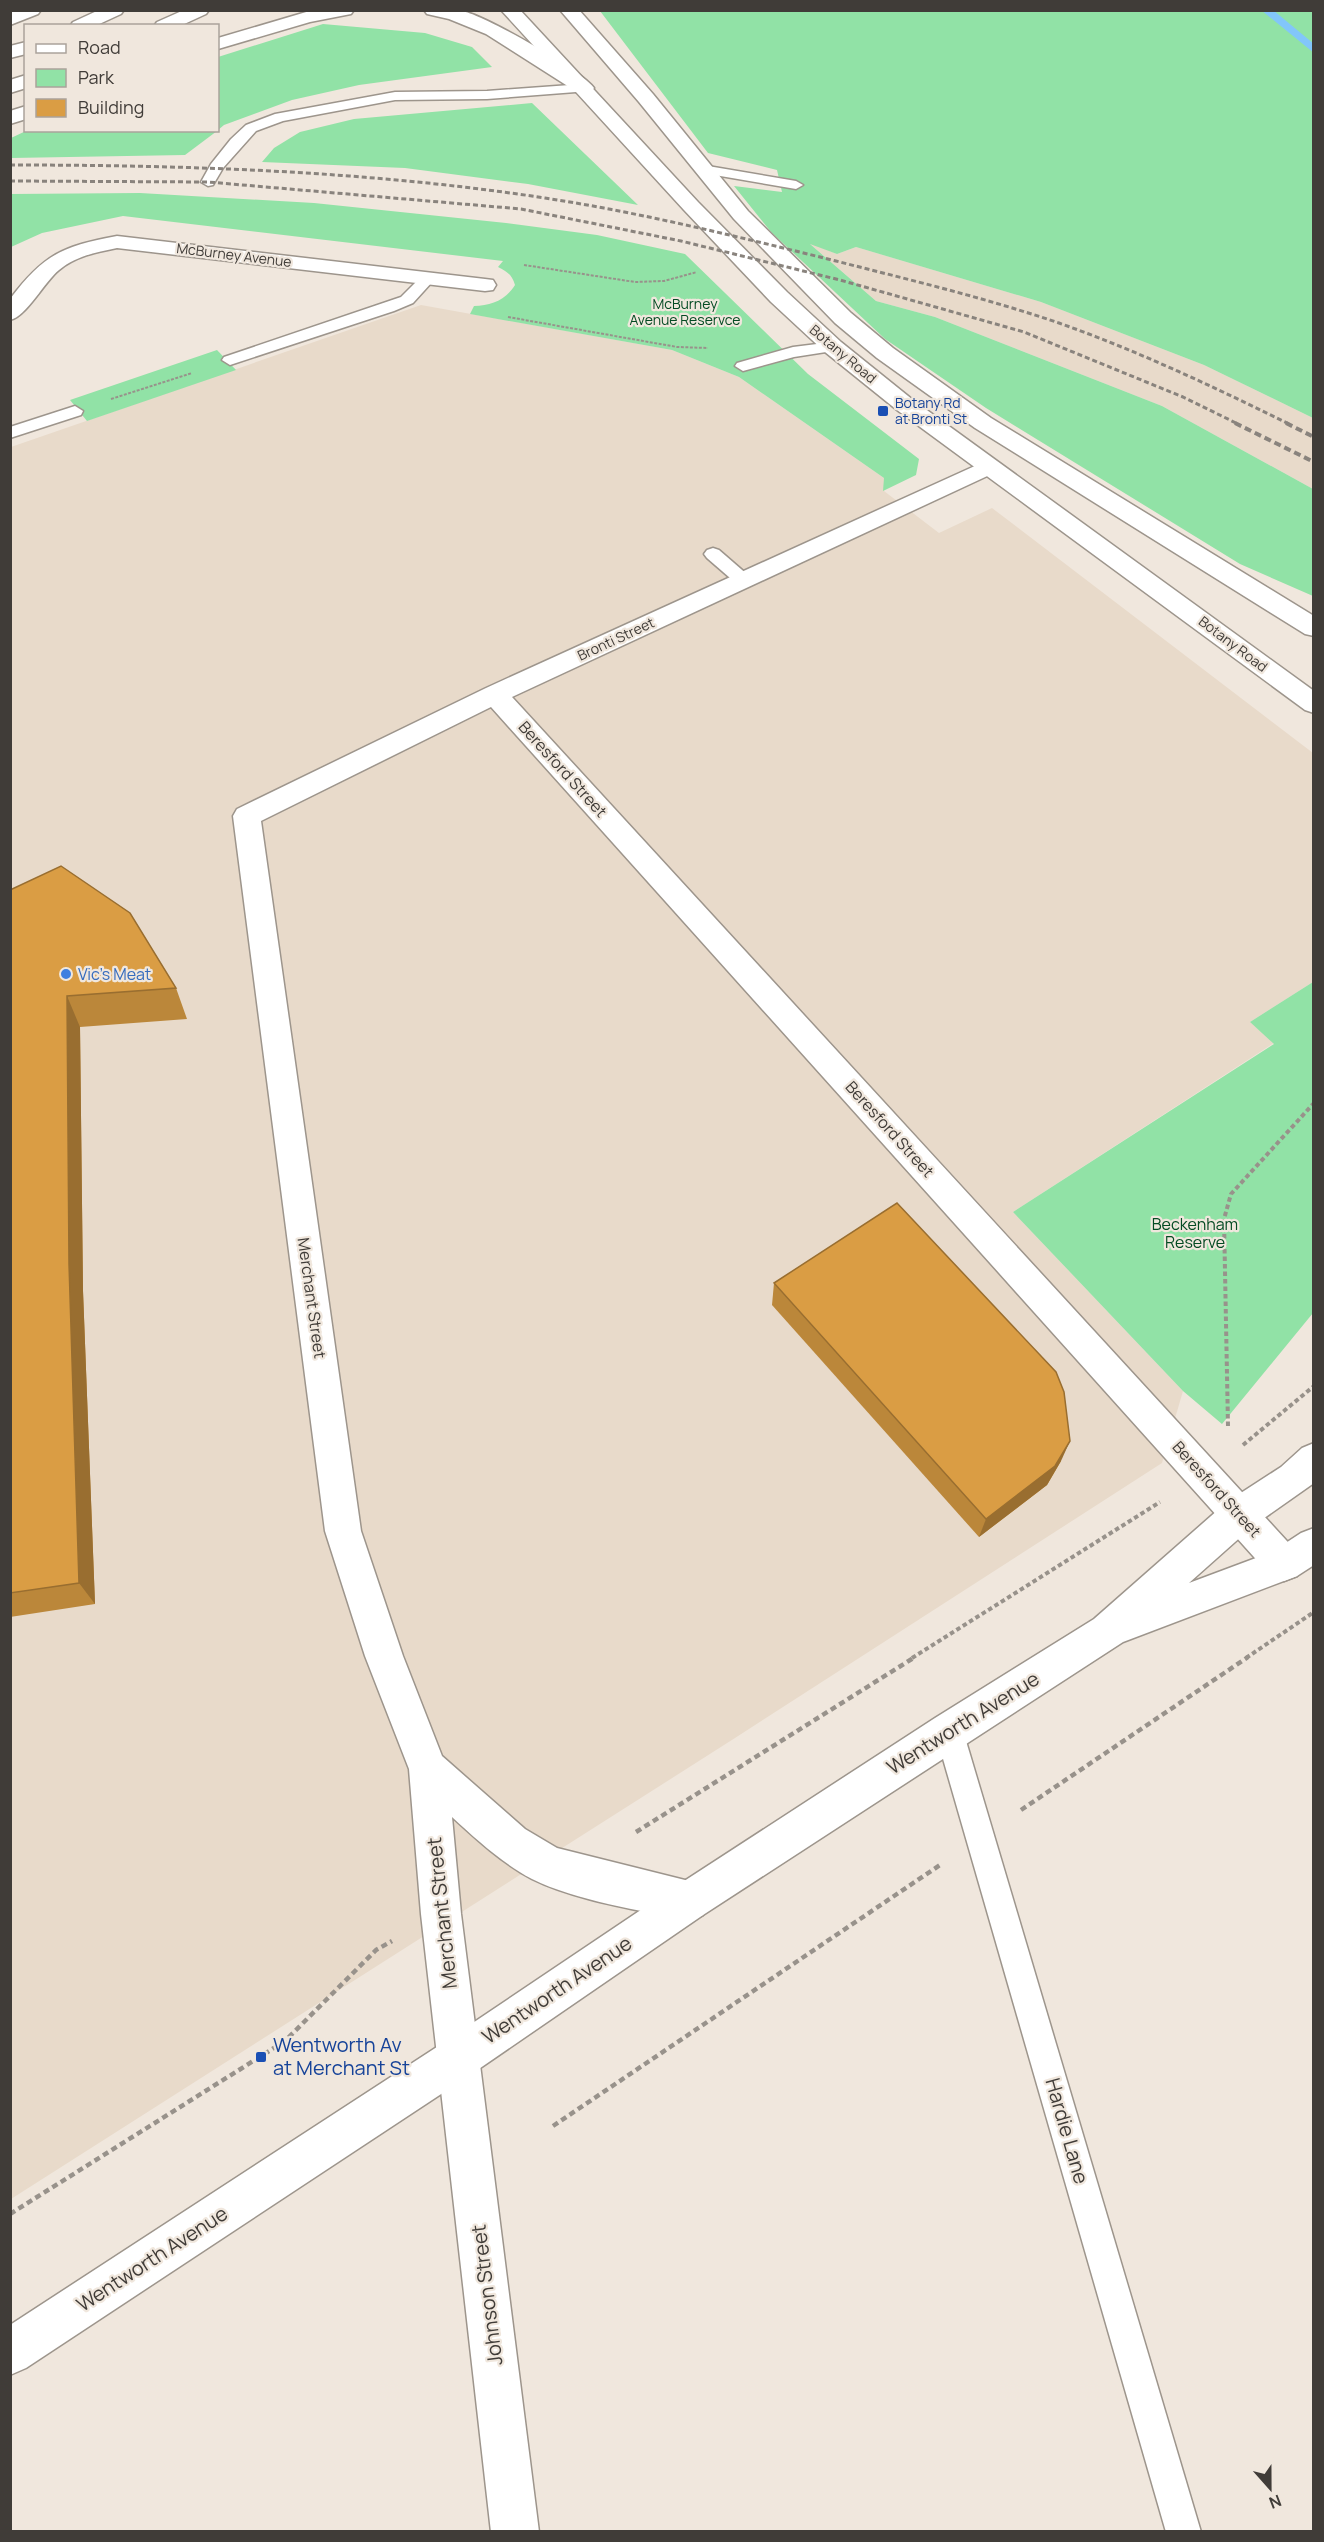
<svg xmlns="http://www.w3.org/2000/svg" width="1324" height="2542" font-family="Manrope,sans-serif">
  <rect width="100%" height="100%" fill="#f0e7dd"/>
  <g fill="#e8daca">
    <polygon points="808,242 837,254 856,247 1041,302 1204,365 1313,418 1313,489 1162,406 935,317 876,301"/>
    <polygon points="421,305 672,350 739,377 884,478 884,491 939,533 992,508 1313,753 1313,982 1250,1022 1274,1043 1013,1212 1183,1391 1162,1463 735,1738 11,2199 11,447"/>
  </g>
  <g fill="#91e2a6">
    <polygon points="600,11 1313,11 1313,418 1204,365 1041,302 856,247 837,254 810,244 876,301 935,317 1162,406 1313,489 1313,596 1240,564 986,408 885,339 771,232 734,186 782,192 777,170 708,153"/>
    <polygon points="323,24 425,33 472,47 492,67 359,85 292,100 224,125 218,130 218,57"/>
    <polygon points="532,103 638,205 528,184 405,168 262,162 274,148 300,132 354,119"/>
    <polygon points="28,130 217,130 217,131 185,155 11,158 11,138"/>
    <path d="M140,193l174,10 192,20 91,12 88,19 123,120 111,85 -3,16 -33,16 1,-13 -145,-101 -67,-27 -202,-36 4,-8c17,-1 31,-5 41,-21 -3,-10 -7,-13 -17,-18l5,-6 -380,-45 -81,17 -31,14 -1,-53z"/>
    <polygon points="217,350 236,370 87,421 70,400"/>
    <polygon points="1313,982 1313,1313 1222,1424 1183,1391 1013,1212 1274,1044 1250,1022"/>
  </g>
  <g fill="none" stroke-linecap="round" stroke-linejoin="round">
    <polygon fill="#82c6fa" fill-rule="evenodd" points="1261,10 1273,10 1314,44 1314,53"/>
    <defs>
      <g id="service">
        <polygon points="584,84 589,85 591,88 589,91 487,99 395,100 283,121 256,131 223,168 213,185 208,186 201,182 211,164 231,139 246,125 275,114 395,92 487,91"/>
        <polygon points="702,165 796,181 803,185 796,189 697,172 695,169 697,166"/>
        <polygon points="428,273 433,275 436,278 433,281 413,303 394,311 236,363 230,365 222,360 224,357 401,297 423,275"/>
        <polygon points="833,342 839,344 841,347 839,350 794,357 743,371 735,366 737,363 793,347"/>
        <polygon points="75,406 83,411 81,415 10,438 10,427"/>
        <polygon points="713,548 719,550 749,576 752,580 749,584 737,584 707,558 704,554 707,550"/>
        <polygon points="949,1717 959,1721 963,1731 1201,2532 1166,2532 935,1731 939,1721"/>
      </g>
      <g id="minor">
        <path d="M117,236l368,43 8,1 3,5 -3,5 -8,1 -368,-43c-20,4 -41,8 -58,22 -14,11 -33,47 -49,50v-21c34,-45 53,-53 107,-63z"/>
        <path d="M988,460l8,2 4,5 -4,5 -484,225 785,855 5,12 -5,12 -13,5 -13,-5 -780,-869 -230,114 100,710 42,125 39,100 83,73 32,19 132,33 14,6 6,14 -6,14 -14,6c-48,-11 -113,-20 -157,-42 -30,-16 -55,-39 -80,-62l9,97 78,618h-48l-70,-618 -12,-145 -44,-113 -40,-125 -92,-715 4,-7 249,-121z"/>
      </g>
      <g id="primary">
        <polygon points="501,10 520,10 698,202 787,292 841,342 913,400 1314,691 1314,713 1305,710 897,410 825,352 771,302 684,210"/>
        <polygon points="560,10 579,10 653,94 748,211 851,313 893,348 991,418 1314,616 1314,636 1305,634 975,428 877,358 835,323 734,219 639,102"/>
        <polygon points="1314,1443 1314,1483 1253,1526 1189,1583 1272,1552 1301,1533 1314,1528 1314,1565 1297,1576 1123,1642 703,1915 473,2073 26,2368 10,2375 10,2325 443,2043 675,1887 935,1718 1094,1619 1227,1502 1281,1467 1302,1448"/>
      </g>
      <g id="motorway">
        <polygon points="16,10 41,10 38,14 10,25 10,13"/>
        <polygon points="99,10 124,10 121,14 95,26 70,26 73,22"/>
        <polygon points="184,10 209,10 206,14 180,26 154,26 157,22"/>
        <polygon points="313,10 354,10 351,14 310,22 218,49 218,38"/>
        <path d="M424,10c12,0 26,-1 38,1 22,4 119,59 132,77l-3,4h-14l-91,-58 -37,-15 -22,-5z"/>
        <polygon points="26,42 26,54 10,58 10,46"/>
        <polygon points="26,75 26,88 10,93 10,80"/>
        <polygon points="26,106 26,119 10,124 10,111"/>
      </g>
    </defs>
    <use href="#service" stroke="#9d958c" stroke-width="3"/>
    <use href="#minor" stroke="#9d958c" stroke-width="3"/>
    <use href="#primary" stroke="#9d958c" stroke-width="3"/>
    <use href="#motorway" stroke="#9d958c" stroke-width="3"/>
    <g stroke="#98928b" stroke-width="2" stroke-dasharray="3 1.5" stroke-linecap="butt">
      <polyline points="524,265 635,282 664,281 697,272"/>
      <polyline points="508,317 677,347 708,348"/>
      <polyline points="111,399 192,373"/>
    </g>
    <g stroke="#98928b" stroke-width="4" stroke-dasharray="4.5 3" stroke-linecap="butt">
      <polyline points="1228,1426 1224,1219 1231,1194 1314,1103"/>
      <polyline points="1243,1445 1314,1386"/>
      <polyline points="912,1658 1160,1502"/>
      <polyline points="1246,1658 1314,1612"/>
    </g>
    <g stroke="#98928b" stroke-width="4.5" stroke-dasharray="6 4" stroke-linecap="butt">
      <polyline points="1021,1810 1248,1657"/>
      <polyline points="636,1832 915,1657"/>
      <polyline points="553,2126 940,1865"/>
      <polyline points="10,2214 285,2041 376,1950 392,1941"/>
    </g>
    <use href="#service" fill="#fff" fill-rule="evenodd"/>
    <use href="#minor" fill="#fff" fill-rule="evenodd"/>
    <use href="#primary" fill="#fff" fill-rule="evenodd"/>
    <use href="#motorway" fill="#fff" fill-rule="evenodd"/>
    <g stroke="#89837d" stroke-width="3" stroke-dasharray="5 3" stroke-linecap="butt">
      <path d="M10,165c179,0 358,6 535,33 98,15 194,39 291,63 74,19 150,37 223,62 79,28 155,64 230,101"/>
      <polyline points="10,181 208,182 521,209 681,241 840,280 1024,332 1183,397 1238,424"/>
    </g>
    <g stroke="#89837d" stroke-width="4" stroke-dasharray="7 4" stroke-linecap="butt">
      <polyline points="1235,423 1314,462"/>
      <polyline points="1286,423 1314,437"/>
    </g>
  </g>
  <g fill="#bb873a">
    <polygon points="10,890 176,988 187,1019 80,1027 83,1291 95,1604 10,1617"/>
    <polygon points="774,1283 1061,1461 1047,1485 979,1537 772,1305"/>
  </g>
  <g fill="#996e30">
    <polygon points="67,996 80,1027 83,1291 95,1604 79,1583 69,1264"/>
    <polygon points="1070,1441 1061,1461 1047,1485 979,1537 986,1519"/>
  </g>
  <g fill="#da9d44" stroke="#996e30" stroke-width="1.5">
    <polygon points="61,866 130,913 176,988 67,996 69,1264 79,1583 10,1593 10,890"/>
    <polygon points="897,1203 1056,1372 1064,1392 1070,1441 1055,1466 986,1519 774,1283"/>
  </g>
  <g fill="#1a4fb4" stroke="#f0e7dd" stroke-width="2">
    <rect x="877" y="405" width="12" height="12" rx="3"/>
    <rect x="255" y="2051" width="12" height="12" rx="3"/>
  </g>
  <circle fill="#3f7fe0" stroke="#f0e7dd" stroke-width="2" cx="66" cy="974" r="6"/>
  <g text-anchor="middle" stroke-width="4.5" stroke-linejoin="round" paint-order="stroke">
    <g font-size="14" fill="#403c38" stroke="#f0e7dd">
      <text transform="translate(234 255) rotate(7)" y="5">McBurney Avenue</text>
      <text transform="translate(843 354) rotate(40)" y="5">Botany Road</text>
      <text transform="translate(616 639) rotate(-25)" y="5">Bronti Street</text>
      <text transform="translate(1233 644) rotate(37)" y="5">Botany Road</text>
    </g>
    <g font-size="14" fill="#044b23" stroke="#f0e7dd">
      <text x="685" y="309">McBurney<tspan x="685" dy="16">Avenue Reservce</tspan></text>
    </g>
    <g font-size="14" fill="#164399" stroke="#f0e7dd" text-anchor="start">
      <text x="895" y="408">Botany Rd<tspan x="895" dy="16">at Bronti St</tspan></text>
    </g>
    <g font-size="16" fill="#403c38" stroke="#f0e7dd">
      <text transform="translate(563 769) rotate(48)" y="6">Beresford Street</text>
      <text transform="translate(890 1129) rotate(48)" y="6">Beresford Street</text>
      <text transform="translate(312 1298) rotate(82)" y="6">Merchant Street</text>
      <text transform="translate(1217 1489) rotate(48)" y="6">Beresford Street</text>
    </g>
    <g font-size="16" fill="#366cbe" stroke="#f0e7dd" text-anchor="start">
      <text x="78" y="980">Vic's Meat</text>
    </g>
    <g font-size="16" fill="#044b23" stroke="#f0e7dd">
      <text x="1195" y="1230">Beckenham<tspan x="1195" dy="18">Reserve</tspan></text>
    </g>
    <g font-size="20" fill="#403c38" stroke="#f0e7dd">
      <text transform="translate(963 1723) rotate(-32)" y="7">Wentworth Avenue</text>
      <text transform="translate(442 1913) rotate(-96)" y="7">Merchant Street</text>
      <text transform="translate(557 1990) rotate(-34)" y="7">Wentworth Avenue</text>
      <text transform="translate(1067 2131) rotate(74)" y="7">Hardie Lane</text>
      <text transform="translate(152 2259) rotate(-33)" y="7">Wentworth Avenue</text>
      <text transform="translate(487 2295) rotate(-97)" y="7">Johnson Street</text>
    </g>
    <g font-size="20" fill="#164399" stroke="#f0e7dd" text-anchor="start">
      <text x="273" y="2052">Wentworth Av<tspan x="273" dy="23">at Merchant St</tspan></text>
    </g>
  </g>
  <rect width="1324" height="2542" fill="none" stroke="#403c38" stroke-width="24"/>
  <rect x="24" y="24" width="195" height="108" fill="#f0e7dd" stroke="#aaa39b" stroke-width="1.5"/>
  <rect x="36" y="44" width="30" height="9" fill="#ffffff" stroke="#aaa39b" stroke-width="1.5"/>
  <text x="78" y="54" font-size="18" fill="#403c38">Road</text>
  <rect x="36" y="69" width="30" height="18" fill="#91e2a6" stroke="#aaa39b" stroke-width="1.5"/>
  <text x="78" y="84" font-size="18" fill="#403c38">Park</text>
  <rect x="36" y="99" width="30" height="18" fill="#da9d44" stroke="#aaa39b" stroke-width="1.5"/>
  <text x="78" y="114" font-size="18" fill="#403c38">Building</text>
  <g transform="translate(1270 2488) rotate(159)" stroke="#f0e7dd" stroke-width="4.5" paint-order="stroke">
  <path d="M0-4.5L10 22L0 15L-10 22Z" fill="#403c38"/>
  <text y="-9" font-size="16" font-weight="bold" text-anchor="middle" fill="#403c38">N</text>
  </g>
</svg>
